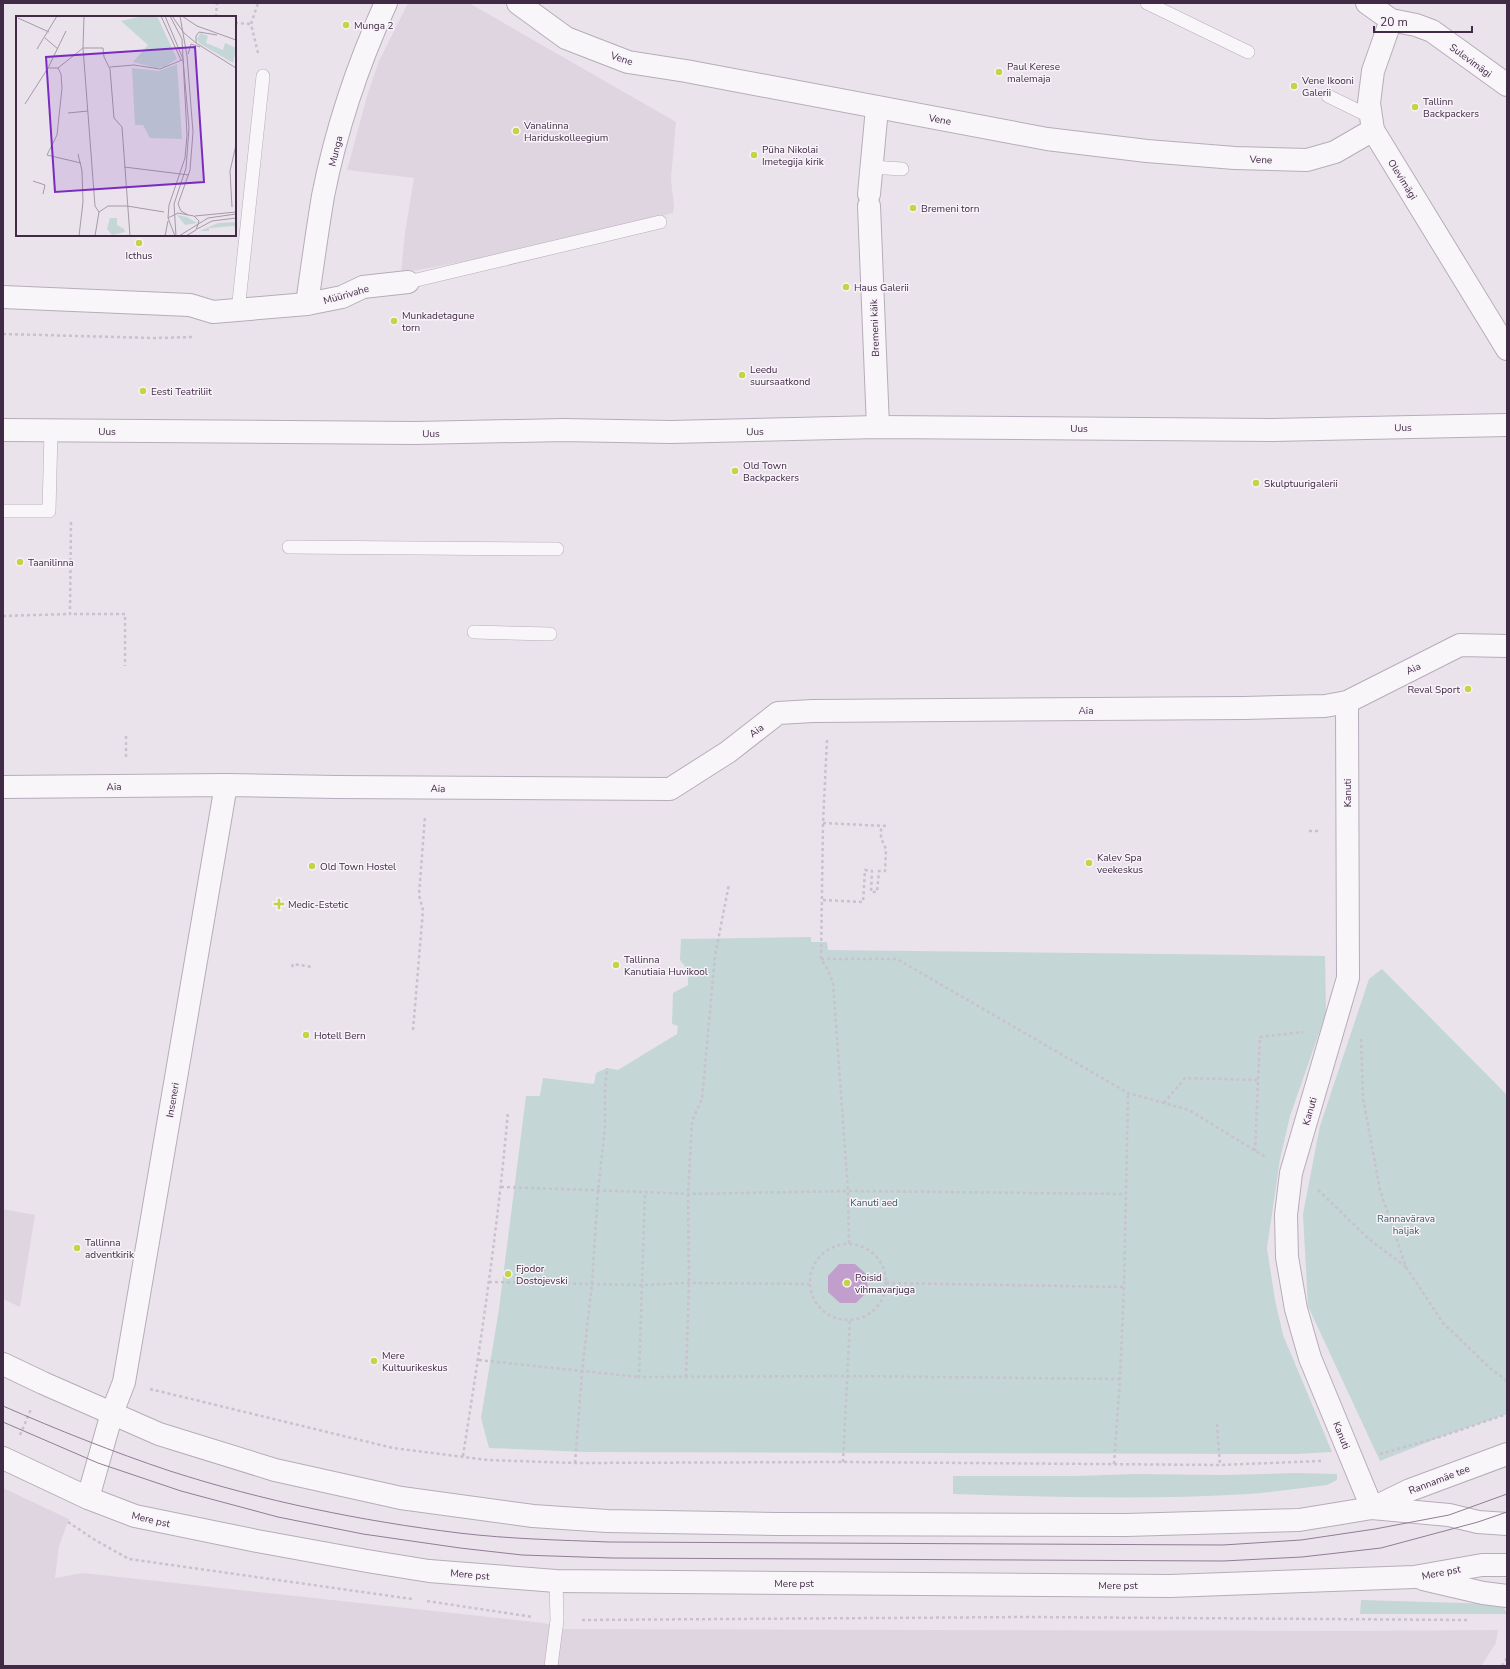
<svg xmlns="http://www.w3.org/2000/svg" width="1510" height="1669" font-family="'Nunito Sans',sans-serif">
  <rect width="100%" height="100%" fill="#eae3ec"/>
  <g fill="#dfd5e1">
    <polygon points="408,3 469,3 676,122 671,179 674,206 673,213 489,257 401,273 405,232 414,178 347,170 367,96 379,61"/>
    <polygon points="3,1209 35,1215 20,1307 3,1299"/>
    <polygon points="3,1488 69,1519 59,1546 55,1578 83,1573 544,1623 566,1629 1345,1631 1498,1630 1496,1643 1481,1666 3,1666"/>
  </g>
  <g fill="#c4d6d6">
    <polygon points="811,937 811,942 827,942 828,950 1325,956 1326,1013 1290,1116 1280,1159 1267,1248 1275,1300 1283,1335 1332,1452 1296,1454 586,1452 489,1448 481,1418 499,1309 526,1096 540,1096 543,1078 594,1084 596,1073 607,1068 618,1070 677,1034 678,1026 672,1024 673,993 688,985 688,970 680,960 681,939"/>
    <polygon points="1382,969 1507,1095 1507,1414 1443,1436 1380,1461 1308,1306 1303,1214 1320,1126 1369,979"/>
    <path d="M1295,1473l42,1v6l-10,5c-26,3 -52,7 -78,9 -99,6 -198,3 -296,0v-18h123l59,-2 89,1z"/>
    <polygon points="1361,1600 1495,1604 1504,1608 1507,1614 1360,1614"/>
  </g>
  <polygon fill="#c19ecc" points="839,1264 855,1264 867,1275 868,1291 856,1303 840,1303 828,1292 828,1276"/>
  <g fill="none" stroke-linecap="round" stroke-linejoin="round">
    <defs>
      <g id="service">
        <polyline points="1147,3 1248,52"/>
        <polyline points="1328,96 1371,117"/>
        <polyline points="870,167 902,169"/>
        <polyline points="408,282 660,222"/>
        <polyline points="238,311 263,76"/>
        <polyline points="3,511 49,511 51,431"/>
        <polyline points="289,547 557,549"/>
        <polyline points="474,632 550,634"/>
        <polyline points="551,1666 557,1620 556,1581"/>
      </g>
      <g id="minor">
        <polyline points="518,3 566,38 628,62 686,71 1047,139 1147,151 1235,158 1307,160 1335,152 1373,130"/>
        <polyline points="1367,3 1391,20 1416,25 1432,31 1507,85"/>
        <polyline points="1391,20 1373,71 1369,103 1373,130 1507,349"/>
        <polyline points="869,194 877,108"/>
        <polyline points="869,206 878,427"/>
        <polyline points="3,297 190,305 213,312 307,304 342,297 363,287 408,282"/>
        <path d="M307,304c5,-36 10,-72 16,-108 13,-66 35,-132 63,-193"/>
        <polyline points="3,430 415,433 564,430 671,432 878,427 1272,430 1507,425"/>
        <polyline points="1347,702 1348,978 1291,1173 1286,1215 1287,1257 1296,1309 1310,1358 1372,1508"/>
        <polyline points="3,787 226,785 336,787 670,789 728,752 778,713 813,711 1244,708 1325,706 1347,702 1460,645 1507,646"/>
        <polyline points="88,1498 112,1413 124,1382 226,785"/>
      </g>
      <g id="tertiary">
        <polyline points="3,1364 43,1383 159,1434 275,1470 401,1498 533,1516 607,1521 777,1524 1126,1525 1299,1520 1372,1508 1449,1515 1478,1522 1507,1524"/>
        <polyline points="3,1458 88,1498 135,1516 257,1541 367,1561 429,1571 556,1581 1170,1586 1414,1577 1482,1565 1507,1565"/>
        <polyline points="1373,1508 1410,1490 1507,1454"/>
        <polyline points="1423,1579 1483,1593 1507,1596"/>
      </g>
    </defs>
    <use href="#service" stroke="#b7acba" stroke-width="14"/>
    <use href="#minor" stroke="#b7acba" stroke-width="24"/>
    <use href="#tertiary" stroke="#b7acba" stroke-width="24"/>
    <g stroke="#c9c1cb" stroke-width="2.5" stroke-dasharray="3 3" stroke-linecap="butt">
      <polyline points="216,17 217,3"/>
      <polyline points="235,23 251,24"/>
      <polyline points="258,53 251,24 258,3"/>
      <polyline points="3,334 154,338 192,337"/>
      <polyline points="71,522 70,614 125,614 125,666"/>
      <polyline points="3,616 70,614"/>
      <polyline points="126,736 126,757"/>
      <polyline points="827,740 823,823 821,959 828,970 833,983 848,1191 849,1244"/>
      <polyline points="823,823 886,826"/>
      <polyline points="1309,831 1319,831"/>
      <polyline points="823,900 863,902 865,870 872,871 871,892 877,892 879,871 885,871 886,849 881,838 881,826"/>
      <polyline points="821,959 897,959 1128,1093 1189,1110 1267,1158"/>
      <polyline points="292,967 293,964 313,967"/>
      <polyline points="413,1030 423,910 419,895 425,816"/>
      <polyline points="1361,1039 1363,1098 1380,1190 1406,1267 1443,1323 1490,1368 1507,1381"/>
      <polyline points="1164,1103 1185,1078 1258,1080"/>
      <polyline points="1255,1151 1260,1037 1303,1032"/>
      <polyline points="501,1187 645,1192"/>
      <polyline points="1318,1190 1369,1239 1406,1267"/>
      <circle cx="848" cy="1282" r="38"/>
      <polyline points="489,1282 642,1285 689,1283 809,1284"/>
      <polyline points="886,1283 1124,1287"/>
      <polyline points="479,1360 639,1377"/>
      <polyline points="686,1377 689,1283 688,1194 692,1121 702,1099 715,956 729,884"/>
      <polyline points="1120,1379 848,1376 639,1377 645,1192 688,1194 848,1191 1125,1194"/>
      <polyline points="150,1389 393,1448 488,1460 575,1463 843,1462 1220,1465 1321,1461"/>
      <polyline points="1217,1424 1220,1465"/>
      <polyline points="20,1435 31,1409"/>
      <polyline points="1380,1454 1443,1436 1507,1414"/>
      <path d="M463,1456c18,-115 35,-229 45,-345"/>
      <polyline points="843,1462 850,1320"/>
      <polyline points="575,1463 582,1372 592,1284 598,1191 605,1128 605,1089 607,1068"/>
      <polyline points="1114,1464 1120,1379 1124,1287 1128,1093"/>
      <polyline points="68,1522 95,1540 129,1559 412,1599"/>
      <polyline points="427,1601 533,1617"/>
      <polyline points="582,1620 1027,1617 1467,1620"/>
      <polyline points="1502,1666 1507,1658"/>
    </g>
    <use href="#service" stroke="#f9f6fa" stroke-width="13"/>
    <use href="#minor" stroke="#f9f6fa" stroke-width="22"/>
    <use href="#tertiary" stroke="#f9f6fa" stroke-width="22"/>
    <g stroke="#927c96" stroke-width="1">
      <path d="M3,1406c55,24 110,46 167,65 93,30 192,50 289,62 50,6 100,7 150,9l614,3 78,-5 74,-11 74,-14 58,-21"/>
      <polyline points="3,1422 98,1463 181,1491 278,1517 363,1534 460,1548 522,1555 612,1558 1223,1561 1302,1557 1381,1548 1478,1522 1507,1512"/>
    </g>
  </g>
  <g fill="#c5d346" stroke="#f8f3f9" stroke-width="1.5">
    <circle cx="346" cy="25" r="4"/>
    <circle cx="999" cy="72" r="4"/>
    <circle cx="1294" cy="86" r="4"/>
    <circle cx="1415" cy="107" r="4"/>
    <circle cx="516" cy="131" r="4"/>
    <circle cx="754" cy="155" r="4"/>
    <circle cx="913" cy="208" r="4"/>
    <circle cx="139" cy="243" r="4"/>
    <circle cx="846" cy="287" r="4"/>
    <circle cx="394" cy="321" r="4"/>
    <circle cx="742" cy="375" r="4"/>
    <circle cx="143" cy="391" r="4"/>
    <circle cx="735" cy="471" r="4"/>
    <circle cx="1256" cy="483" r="4"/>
    <circle cx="20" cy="562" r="4"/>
    <circle cx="1468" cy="689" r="4"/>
    <circle cx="1089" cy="863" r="4"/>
    <circle cx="312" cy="866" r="4"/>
    <path d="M277 898h4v4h4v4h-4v4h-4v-4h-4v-4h4z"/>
    <circle cx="616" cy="965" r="4"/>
    <circle cx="306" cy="1035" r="4"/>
    <circle cx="77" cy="1248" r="4"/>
    <circle cx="508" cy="1274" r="4"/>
    <circle cx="847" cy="1283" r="4"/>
    <circle cx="374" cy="1361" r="4"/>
  </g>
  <g text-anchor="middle" stroke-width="3" stroke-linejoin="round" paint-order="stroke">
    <g font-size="10" fill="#412a45" stroke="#f8f3f9" text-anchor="start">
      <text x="354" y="29">Munga 2</text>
      <text x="1007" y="70">Paul Kerese<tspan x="1007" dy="12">malemaja</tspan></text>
      <text x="1302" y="84">Vene Ikooni<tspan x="1302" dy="12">Galerii</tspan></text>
      <text x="1423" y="105">Tallinn<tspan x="1423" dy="12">Backpackers</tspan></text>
      <text x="524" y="129">Vanalinna<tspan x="524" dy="12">Hariduskolleegium</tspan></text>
      <text x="762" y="153">Püha Nikolai<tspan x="762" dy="12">Imetegija kirik</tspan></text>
      <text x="921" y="212">Bremeni torn</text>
      <text x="139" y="259" text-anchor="middle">Icthus</text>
      <text x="854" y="291">Haus Galerii</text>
      <text x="402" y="319">Munkadetagune<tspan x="402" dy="12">torn</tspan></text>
      <text x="750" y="373">Leedu<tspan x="750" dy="12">suursaatkond</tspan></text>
      <text x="151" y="395">Eesti Teatriliit</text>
      <text x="743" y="469">Old Town<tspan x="743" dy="12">Backpackers</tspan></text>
      <text x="1264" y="487">Skulptuurigalerii</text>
      <text x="28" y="566">Taanilinna</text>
      <text x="1460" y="693" text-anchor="end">Reval Sport</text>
      <text x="1097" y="861">Kalev Spa<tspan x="1097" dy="12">veekeskus</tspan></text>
      <text x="320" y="870">Old Town Hostel</text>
      <text x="288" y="908">Medic-Estetic</text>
      <text x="624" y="963">Tallinna<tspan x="624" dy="12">Kanutiaia Huvikool</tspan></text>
      <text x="314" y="1039">Hotell Bern</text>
      <text x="85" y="1246">Tallinna<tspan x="85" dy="12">adventkirik</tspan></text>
      <text x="516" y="1272">Fjodor<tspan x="516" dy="12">Dostojevski</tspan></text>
      <text x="855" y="1281">Poisid<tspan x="855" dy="12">vihmavarjuga</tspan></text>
      <text x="382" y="1359">Mere<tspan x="382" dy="12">Kultuurikeskus</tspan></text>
    </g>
    <g font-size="10" fill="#412a45" stroke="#f8f3f9">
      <text transform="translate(622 58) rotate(18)" y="4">Vene</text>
      <text transform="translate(1471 60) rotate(36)" y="4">Sulevimägi</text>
      <text transform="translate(940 119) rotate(10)" y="4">Vene</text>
      <text transform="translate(335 151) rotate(-76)" y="4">Munga</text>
      <text transform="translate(1261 159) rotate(2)" y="4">Vene</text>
      <text transform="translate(1403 179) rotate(58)" y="4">Olevimägi</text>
      <text transform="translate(346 294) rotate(-16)" y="4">Müürivahe</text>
      <text transform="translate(874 328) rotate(-92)" y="4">Bremeni käik</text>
      <text transform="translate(1403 427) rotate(-1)" y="4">Uus</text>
      <text x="1079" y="432">Uus</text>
      <text x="107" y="435">Uus</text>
      <text transform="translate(755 431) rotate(-1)" y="4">Uus</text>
      <text transform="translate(431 433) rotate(-1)" y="4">Uus</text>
      <text transform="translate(1413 668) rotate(-26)" y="4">Aia</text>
      <text x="1086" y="714">Aia</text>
      <text transform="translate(756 730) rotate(-37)" y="4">Aia</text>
      <text transform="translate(114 786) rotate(-1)" y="4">Aia</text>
      <text transform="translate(438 788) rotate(1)" y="4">Aia</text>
      <text transform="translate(1347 793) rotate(-90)" y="4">Kanuti</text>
      <text transform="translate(172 1100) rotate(-80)" y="4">Inseneri</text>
      <text transform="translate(1309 1111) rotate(-74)" y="4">Kanuti</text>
      <text transform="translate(1342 1435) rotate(68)" y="4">Kanuti</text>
      <text transform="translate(1439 1479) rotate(-21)" y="4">Rannamäe tee</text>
      <text transform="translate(151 1519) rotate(13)" y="4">Mere pst</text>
      <text transform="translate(1441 1572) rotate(-11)" y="4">Mere pst</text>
      <text transform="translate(470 1574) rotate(5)" y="4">Mere pst</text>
      <text x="794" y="1587">Mere pst</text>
      <text x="1118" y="1589">Mere pst</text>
    </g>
    <g font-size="10" fill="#375e61" stroke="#f8f3f9">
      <text x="874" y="1206">Kanuti aed</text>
      <text x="1406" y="1222">Rannavärava<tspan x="1406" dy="12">haljak</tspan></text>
    </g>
  </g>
  <g transform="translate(16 16)">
    <rect width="220" height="220" fill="#eae3ec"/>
    <path d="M127,0h14l20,43 -13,8 -8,1 -23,-6 15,-17 -27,-24zM184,17l8,3 -2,7 17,7 2,-7 11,5 -3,15 -34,-20 -2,-4zM161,48l5,75 -32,-1 -7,-13h-8l-3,-57 27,3zM161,199l10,2 10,6 -12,2zM94,202h7v7l7,4 1,3 -13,3 -5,-6zM220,206l-1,6 -1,-2 -25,2v3h-9l18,-8z" fill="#c4d6d6"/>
    <path fill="none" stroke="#a699a9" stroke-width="1" d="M68,0l-1,32 12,158 4,6M145,0l20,44M149,0l18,43 6,69 -3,40 -12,36 2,32M156,0l12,17 12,10 40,25M164,0l7,40 6,76 -3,38 -12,34 3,7 7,4M166,0l15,10 39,14M2,2l31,14M29,22l13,11M180,27v-7l3,-4 18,3M21,33l20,-33M172,38l3,-10 9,3M94,51l24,-2 26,4 22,-9M32,52h10l25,-20h20l1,9 6,12 4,49 8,9 8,109M42,52l3,6 1,14 -5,47 -10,20 34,8M9,88l23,-36 18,-37M52,97l20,-2M62,138l4,17 1,31 -4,34M108,151l65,8M17,165l12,4 -2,9M216,191l-2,-36 6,-26M179,200l41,-4M152,202l1,-13 16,-47 2,-23 -5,-96 -12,-23M181,213l15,-8 24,-3M79,220l4,-24 9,-6h19l37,6M149,220l3,-15M159,220l-7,-18 10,-5 16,3 5,5 -3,9 -10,6M163,220l29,-18 28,-4"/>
    <path fill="#7b2cbf" fill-opacity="0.15" stroke="#7b2cbf" stroke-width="2" d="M179,31l9,135 -149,10 -9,-135z"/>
    <rect width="220" height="220" fill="none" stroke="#412a45" stroke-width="2"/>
  </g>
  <rect width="1510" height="1669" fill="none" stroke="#412a45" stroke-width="8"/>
  <path d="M1374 26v6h98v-6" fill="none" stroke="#412a45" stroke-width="2"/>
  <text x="1380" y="26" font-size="12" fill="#412a45" stroke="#f8f3f9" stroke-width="3" paint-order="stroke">20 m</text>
</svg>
